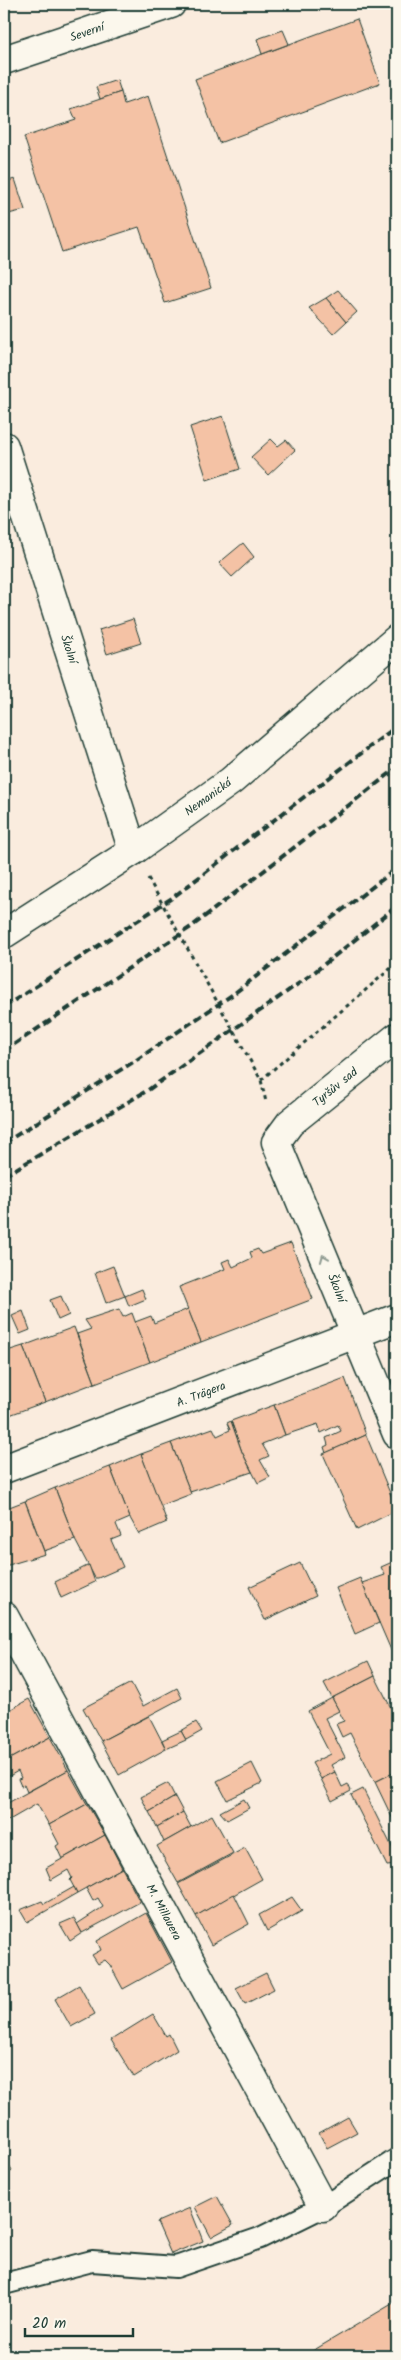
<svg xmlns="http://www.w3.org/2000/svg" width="401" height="2360" font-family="Kalam,sans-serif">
  <rect width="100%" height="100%" fill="#faecde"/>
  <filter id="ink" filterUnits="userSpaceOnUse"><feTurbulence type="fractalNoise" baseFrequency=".02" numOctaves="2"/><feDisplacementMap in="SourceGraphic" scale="10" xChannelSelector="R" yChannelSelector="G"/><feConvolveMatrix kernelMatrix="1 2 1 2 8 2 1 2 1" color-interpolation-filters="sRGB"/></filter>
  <g filter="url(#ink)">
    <g fill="#f4c2a5" stroke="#1f3d34">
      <polygon points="357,19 380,83 219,143 195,79"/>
      <polygon points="283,30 289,44 262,54 257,39"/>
      <polygon points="117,80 121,92 100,99 96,87"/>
      <polygon points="121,92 124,104 148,96 211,288 165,303 139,227 62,252 24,137 76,120 71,109"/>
      <polygon points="15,179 25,210 4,215 4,182"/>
      <polygon points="338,290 357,312 346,322 326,298"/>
      <polygon points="326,298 346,322 333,334 309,308"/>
      <polygon points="223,416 240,469 207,480 190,427"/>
      <polygon points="271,439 278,446 286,440 295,450 268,475 251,457"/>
      <polygon points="243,543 254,557 232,577 219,563"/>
      <polygon points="133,619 141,643 107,654 99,630"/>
      <polygon points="291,1243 313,1299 201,1342 179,1287 225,1269 222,1262 229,1259 233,1267 252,1258 250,1252 258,1249 261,1254"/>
      <polygon points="113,1266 125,1296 106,1303 95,1273"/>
      <polygon points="142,1289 146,1299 129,1306 125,1296"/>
      <polygon points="61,1296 69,1315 58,1320 50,1300"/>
      <polygon points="119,1309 123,1317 132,1313 150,1362 95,1383 77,1334 91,1329 85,1320"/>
      <polygon points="188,1309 201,1342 150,1362 135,1322 151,1316 154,1323"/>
      <polygon points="23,1311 30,1330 20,1334 12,1316"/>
      <polygon points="74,1327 95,1383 45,1402 23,1346"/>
      <polygon points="23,1346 45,1402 4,1417 4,1352"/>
      <polygon points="345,1378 366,1435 326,1453 324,1447 328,1445 326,1438 341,1431 338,1425 321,1433 318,1424 285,1435 274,1405"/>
      <polygon points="274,1405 285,1435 262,1444 269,1456 260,1460 270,1477 258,1483 242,1452 231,1421"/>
      <polygon points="231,1421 242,1452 252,1472 190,1492 171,1443 213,1428 217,1436 230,1430 227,1423"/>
      <polygon points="366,1435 397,1510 357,1530 323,1454"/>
      <polygon points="171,1443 191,1494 160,1506 141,1454"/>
      <polygon points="141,1454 167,1522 139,1534 130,1518 110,1467"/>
      <polygon points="110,1467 130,1518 116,1524 121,1536 111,1540 123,1567 98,1578 95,1578 75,1540 55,1488"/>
      <polygon points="55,1488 75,1540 44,1551 25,1501"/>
      <polygon points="25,1501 45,1554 5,1566 4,1509"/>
      <polygon points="397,1560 397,1664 362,1583 385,1575 381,1567"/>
      <polygon points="300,1563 316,1596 265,1620 249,1587"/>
      <polygon points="89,1565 95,1582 61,1598 55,1582"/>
      <polygon points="360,1578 379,1623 355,1634 336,1588"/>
      <polygon points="368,1661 375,1676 332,1698 324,1683"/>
      <polygon points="375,1676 397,1720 397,1771 375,1782 350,1733 342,1737 336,1724 344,1721 332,1698"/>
      <polygon points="131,1683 143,1706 177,1688 182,1698 101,1741 83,1708"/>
      <polygon points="332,1698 339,1711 325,1718 345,1757 331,1765 335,1772 321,1779 312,1763 330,1754 308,1711"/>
      <polygon points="29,1699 50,1737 4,1762 4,1713"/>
      <polygon points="149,1716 166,1749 119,1775 101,1741"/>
      <polygon points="196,1722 202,1731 186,1740 181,1731"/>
      <polygon points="181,1731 186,1740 166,1749 162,1740"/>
      <polygon points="50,1737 68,1770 27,1792 24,1785 21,1786 18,1779 21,1778 18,1771 4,1779 4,1762"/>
      <polygon points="252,1763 262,1783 227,1800 217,1781"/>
      <polygon points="68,1770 87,1804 49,1825 37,1804 4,1823 6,1827 4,1828 4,1805"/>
      <polygon points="397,1771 397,1828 375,1782"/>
      <polygon points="335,1772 342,1787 348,1784 351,1791 332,1801 321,1779"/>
      <polygon points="168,1783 175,1797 149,1812 141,1797"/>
      <polygon points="363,1789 397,1857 397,1865 387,1866 351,1795"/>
      <polygon points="175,1797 183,1812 157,1827 149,1812"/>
      <polygon points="244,1799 249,1808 227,1820 220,1812"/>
      <polygon points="87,1804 105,1835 62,1859 56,1846 59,1844 49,1825"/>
      <polygon points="183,1812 191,1827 164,1842 157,1827"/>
      <polygon points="212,1815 233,1853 178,1883 157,1846"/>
      <polygon points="105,1835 122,1868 77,1893 70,1880 72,1878 68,1870 51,1880 46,1868"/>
      <polygon points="245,1848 262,1879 196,1916 178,1884"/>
      <polygon points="122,1868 140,1902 82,1933 77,1924 103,1907 98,1898 93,1901 86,1888"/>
      <polygon points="74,1887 77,1893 27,1922 20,1910 42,1901 44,1904"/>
      <polygon points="234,1894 249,1924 211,1945 196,1916"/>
      <polygon points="292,1897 302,1911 267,1931 259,1915"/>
      <polygon points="146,1913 172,1962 123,1989 110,1965 105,1960 98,1964 92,1955 101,1950 97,1941"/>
      <polygon points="74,1918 82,1933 70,1941 60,1924"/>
      <polygon points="266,1973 274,1989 245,2004 236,1988"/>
      <polygon points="79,1985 95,2014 71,2027 55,1999"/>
      <polygon points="153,2014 166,2036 169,2034 177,2050 134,2077 111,2040"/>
      <polygon points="348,2117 357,2132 327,2148 319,2133"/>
      <polygon points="4,2158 12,2171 4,2177"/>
      <polygon points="217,2196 233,2225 211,2237 195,2207"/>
      <polygon points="190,2208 203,2241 171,2254 157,2222"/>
      <polygon points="397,2301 397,2356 304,2356"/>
    </g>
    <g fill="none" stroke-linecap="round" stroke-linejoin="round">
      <defs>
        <polyline id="service" points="4,2284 92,2261 176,2267 260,2238 323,2207 397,2159"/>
        <g id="minor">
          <polyline points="4,60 171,4"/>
          <polyline points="4,446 133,851"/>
          <polyline points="4,934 133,851 231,781 397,639"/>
          <polyline points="397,1037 290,1123 276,1142 397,1434"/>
          <polyline points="4,1616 323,2207"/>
        </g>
        <polyline id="tertiary" points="4,1469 397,1318"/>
      </defs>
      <use href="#service" stroke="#1f3d34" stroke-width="24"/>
      <use href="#minor" stroke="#1f3d34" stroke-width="31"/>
      <use href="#tertiary" stroke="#1f3d34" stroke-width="31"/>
      <g stroke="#1f3d34" stroke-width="3" stroke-dasharray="4 4" stroke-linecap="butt">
        <polyline points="148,878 261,1080 266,1102"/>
        <polyline points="261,1080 397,963"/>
      </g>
      <use href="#service" stroke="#fbf7ec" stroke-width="20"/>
      <use href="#minor" stroke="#fbf7ec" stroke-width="28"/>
      <use href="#tertiary" stroke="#fbf7ec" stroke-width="28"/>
      <g stroke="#1f3d34" stroke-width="4" stroke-dasharray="8 4" stroke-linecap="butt">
        <polyline points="4,1007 172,898 397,726"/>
        <polyline points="4,1051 191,927 397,768"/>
        <polyline points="4,1143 138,1059 232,995 397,868"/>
        <polyline points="4,1176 148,1090 312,974 397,906"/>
      </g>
    </g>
    <defs><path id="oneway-chevron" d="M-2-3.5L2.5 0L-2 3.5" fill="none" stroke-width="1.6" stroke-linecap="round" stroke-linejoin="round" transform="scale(1.25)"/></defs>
    <use stroke="#8d9a90" href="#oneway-chevron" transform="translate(324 1258) rotate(-112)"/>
  </g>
  <g text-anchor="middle" stroke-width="4" stroke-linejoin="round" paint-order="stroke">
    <g font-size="12" fill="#1f3d34" stroke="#fbf7ec">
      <text transform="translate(87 32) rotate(-19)" y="4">Severní</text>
      <text transform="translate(69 649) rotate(72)" y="4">Školní</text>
      <text transform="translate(208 797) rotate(-36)" y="4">Nemanická</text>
      <text transform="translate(335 1087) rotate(-39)" y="4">Tyršův sad</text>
      <text transform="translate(337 1288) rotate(68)" y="4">Školní</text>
      <text transform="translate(201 1394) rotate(-21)" y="4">A. Trägera</text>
      <text transform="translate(164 1912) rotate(62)" y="4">M. Millauera</text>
    </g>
  </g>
  <rect width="401" height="2360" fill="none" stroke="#fbf7ec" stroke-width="20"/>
  <rect x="10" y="10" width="381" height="2340" fill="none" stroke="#1f3d34" stroke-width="2" filter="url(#ink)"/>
  <path d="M25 2328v8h108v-8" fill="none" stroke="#1f3d34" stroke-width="2.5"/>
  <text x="32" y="2328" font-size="15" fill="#1f3d34" stroke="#fbf7ec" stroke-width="4" paint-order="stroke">20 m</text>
</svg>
